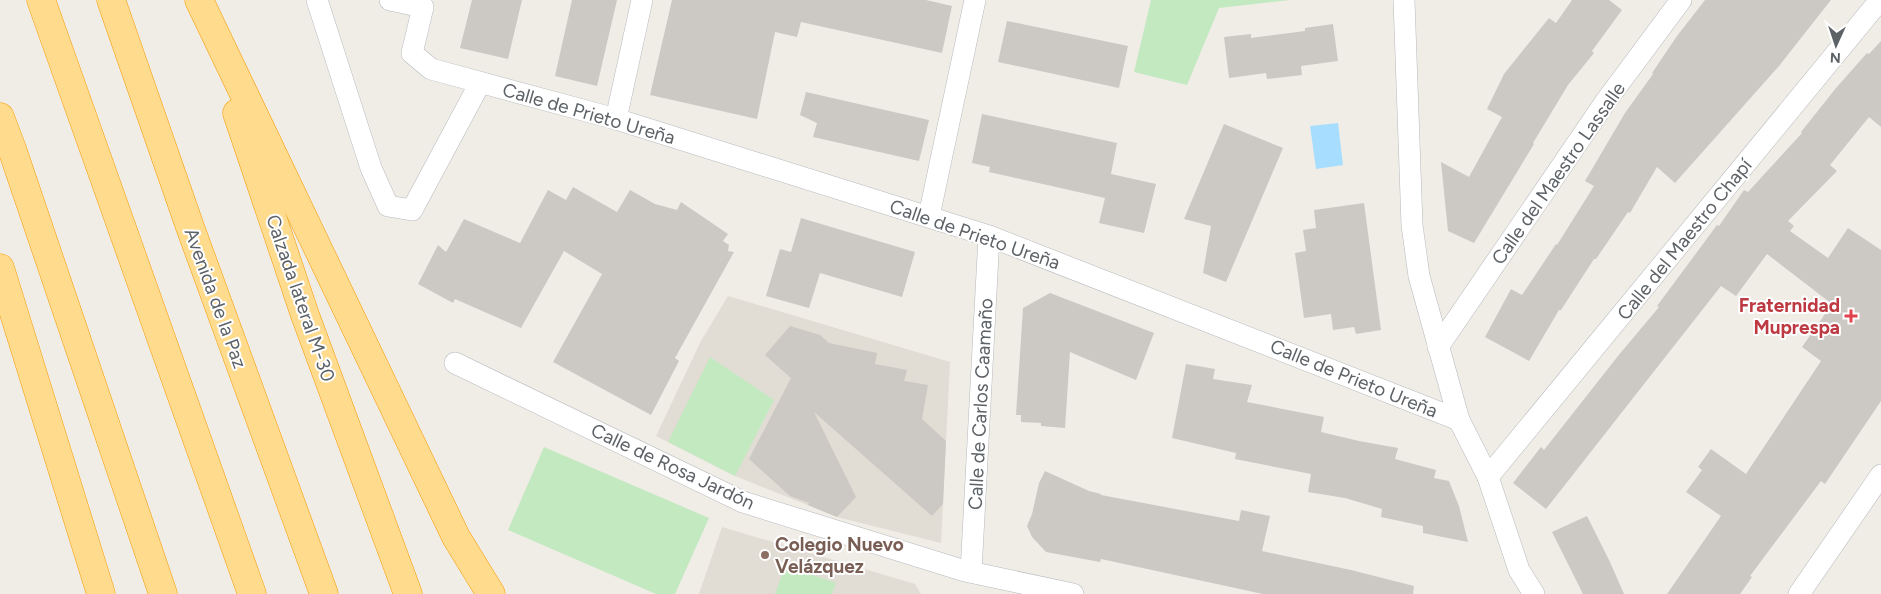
<svg xmlns="http://www.w3.org/2000/svg" width="1881" height="594" font-family="Figtree,sans-serif">
  <rect width="100%" height="100%" fill="#f0ede6"/>
  <g fill="#e1dcd4">
    <polygon points="728,296 950,362 941,543 837,517 735,476 656,436 701,341"/>
    <polygon points="722,527 915,584 921,594 699,594"/>
  </g>
  <g fill="#c3e9c1">
    <polygon points="1151,0 1290,0 1219,8 1187,85 1134,72"/>
    <polygon points="710,357 774,400 735,476 668,442"/>
    <polygon points="544,447 709,518 675,594 656,594 508,530"/>
    <polygon points="785,566 836,583 832,594 775,594"/>
  </g>
  <polygon fill="#a7deff" points="1338,123 1343,165 1316,169 1310,126"/>
  <g fill="#ccc8c3">
    <polygon points="472,0 522,0 508,59 460,48"/>
    <polygon points="572,0 617,0 597,86 555,76"/>
    <polygon points="672,0 926,0 952,6 942,53 801,22 797,37 775,32 757,119 650,95"/>
    <polygon points="1572,0 1609,0 1622,10 1592,51 1594,53 1568,85 1533,143 1534,144 1474,243 1448,231 1441,162 1469,177 1502,117 1487,109 1504,74 1549,18 1556,23"/>
    <polygon points="1705,0 1831,0 1779,66 1675,183 1657,167 1630,213 1628,212 1596,259 1594,259 1561,310 1559,310 1529,361 1485,337 1511,289 1522,295 1556,244 1557,245 1594,186 1585,181 1625,113 1653,74 1652,73 1677,36"/>
    <polygon points="1007,21 1128,46 1119,88 998,62"/>
    <polygon points="1333,24 1338,61 1301,66 1302,75 1267,79 1266,73 1229,78 1224,37 1251,34 1251,38 1305,31 1305,28"/>
    <polygon points="1881,41 1881,127 1869,117 1830,165 1837,171 1788,221 1794,226 1790,231 1828,258 1848,228 1881,250 1881,401 1825,484 1821,481 1750,576 1752,577 1740,594 1667,594 1721,516 1686,492 1702,470 1698,467 1711,449 1746,474 1821,361 1802,347 1832,304 1767,254 1736,296 1721,286 1546,509 1513,483 1541,447 1544,450 1618,356 1659,307 1657,306 1717,225 1719,226 1744,190 1748,192 1802,133 1801,132 1836,88 1867,53 1869,54"/>
    <polygon points="806,92 929,120 919,161 813,137 817,123 800,115"/>
    <polygon points="982,114 1117,143 1111,174 1156,184 1144,233 1099,223 1105,198 989,172 990,167 972,163"/>
    <polygon points="1224,124 1283,148 1226,282 1203,273 1211,226 1184,219"/>
    <polygon points="573,187 617,212 630,190 655,204 677,210 681,202 728,234 723,241 729,245 728,251 734,252 675,358 679,361 651,415 553,362 602,274 564,251 521,328 455,299 453,303 418,284 438,245 446,252 464,219 520,243 548,190 566,200"/>
    <polygon points="1364,203 1381,330 1356,334 1354,327 1333,330 1331,314 1304,318 1295,253 1306,251 1303,230 1316,228 1314,210"/>
    <polygon points="801,218 915,252 902,297 820,273 809,308 766,296 780,249 791,252"/>
    <polygon points="1050,293 1154,333 1136,380 1070,352 1065,428 1041,426 1041,423 1021,422 1021,415 1016,415 1023,308"/>
    <polygon points="790,326 820,335 829,343 877,353 875,364 907,370 904,381 928,385 922,419 946,441 943,504 932,516 814,412 856,497 837,517 808,505 809,503 790,496 749,459 791,378 765,355"/>
    <polygon points="1186,364 1215,369 1213,379 1252,385 1247,402 1324,417 1321,432 1359,441 1398,448 1395,459 1436,470 1434,478 1449,481 1459,506 1468,542 1423,533 1423,526 1381,517 1382,509 1345,498 1308,492 1311,474 1235,459 1236,453 1172,438"/>
    <polygon points="1045,471 1089,491 1101,494 1101,495 1239,521 1241,510 1270,516 1262,551 1351,570 1414,586 1413,594 1263,594 1101,559 1100,562 1046,552 1032,537 1027,526 1032,514 1039,483"/>
    <polygon points="1587,516 1610,562 1624,594 1583,594 1552,532"/>
  </g>
  <g fill="none" stroke-linecap="round" stroke-linejoin="round">
    <defs>
      <g id="minor">
        <polyline points="317,0 371,168 388,206 412,210 480,83"/>
        <polyline points="390,0 423,7 412,53 431,69 616,119 989,236 1459,420"/>
        <polyline points="1404,0 1412,225 1419,276 1459,420 1488,477 1519,570 1534,594"/>
        <polyline points="616,119 642,0"/>
        <polyline points="929,216 975,0"/>
        <polyline points="1438,347 1606,101 1681,0"/>
        <polyline points="455,363 743,502 965,571 1073,594"/>
        <polyline points="1488,477 1880,0"/>
        <polyline points="971,572 989,236"/>
        <polyline points="1799,594 1881,475"/>
      </g>
      <g id="motorway">
        <polyline points="41,0 252,594"/>
        <polyline points="111,0 190,227 324,594"/>
        <polyline points="199,0 456,537 491,594"/>
        <polyline points="237,113 305,315 408,594"/>
        <polyline points="0,117 12,149 163,594"/>
        <polyline points="0,268 101,594"/>
      </g>
    </defs>
    <use href="#minor" stroke="#b6b9bd" stroke-width="22"/>
    <use href="#motorway" stroke="#f69a00" stroke-width="29"/>
    <use href="#minor" stroke="#fff" stroke-width="21"/>
    <use href="#motorway" stroke="#ffdb8e" stroke-width="28"/>
  </g>
  <path fill="#e0444e" stroke="#fff" stroke-width="2" d="M1848.5 308.5h5v5h5v5h-5v5h-5v-5h-5v-5h5z"/>
  <circle fill="#8d6e63" stroke="#fff" stroke-width="2" cx="765" cy="555" r="5"/>
  <g text-anchor="middle" stroke-width="4" stroke-linejoin="round" paint-order="stroke">
    <g font-size="19" fill="#5d6267" stroke="#fff">
      <text transform="translate(589 113) rotate(16)" y="7">Calle de Prieto Ureña</text>
      <text transform="translate(1558 173) rotate(-55)" y="7">Calle del Maestro Lassalle</text>
      <text transform="translate(975 234) rotate(19)" y="7">Calle de Prieto Ureña</text>
      <text transform="translate(1684 239) rotate(-51)" y="7">Calle del Maestro Chapí</text>
      <text transform="translate(216 298) rotate(70)" y="7">Avenida de la Paz</text>
      <text transform="translate(301 298) rotate(71)" y="7">Calzada lateral M-30</text>
      <text transform="translate(1354 378) rotate(22)" y="7">Calle de Prieto Ureña</text>
      <text transform="translate(980 404) rotate(-87)" y="7">Calle de Carlos Caamaño</text>
      <text transform="translate(673 466) rotate(25)" y="7">Calle de Rosa Jardón</text>
    </g>
    <g font-size="19" font-weight="bold" fill="#be3a42" stroke="#fff" text-anchor="end">
      <text x="1840" y="312">Fraternidad<tspan x="1840" dy="22">Muprespa</tspan></text>
    </g>
    <g font-size="19" font-weight="bold" fill="#785e54" stroke="#fff" text-anchor="start">
      <text x="775" y="551">Colegio Nuevo<tspan x="775" dy="22">Velázquez</tspan></text>
    </g>
  </g>
  <g transform="translate(1836 45) rotate(183)" stroke="#ffffff" stroke-width="4" paint-order="stroke">
  <path d="M0-4L9 19L0 12L-9 19Z" fill="#5d6267"/>
  <text y="-8" font-size="14" font-weight="bold" text-anchor="middle" fill="#5d6267">N</text>
  </g>
</svg>
